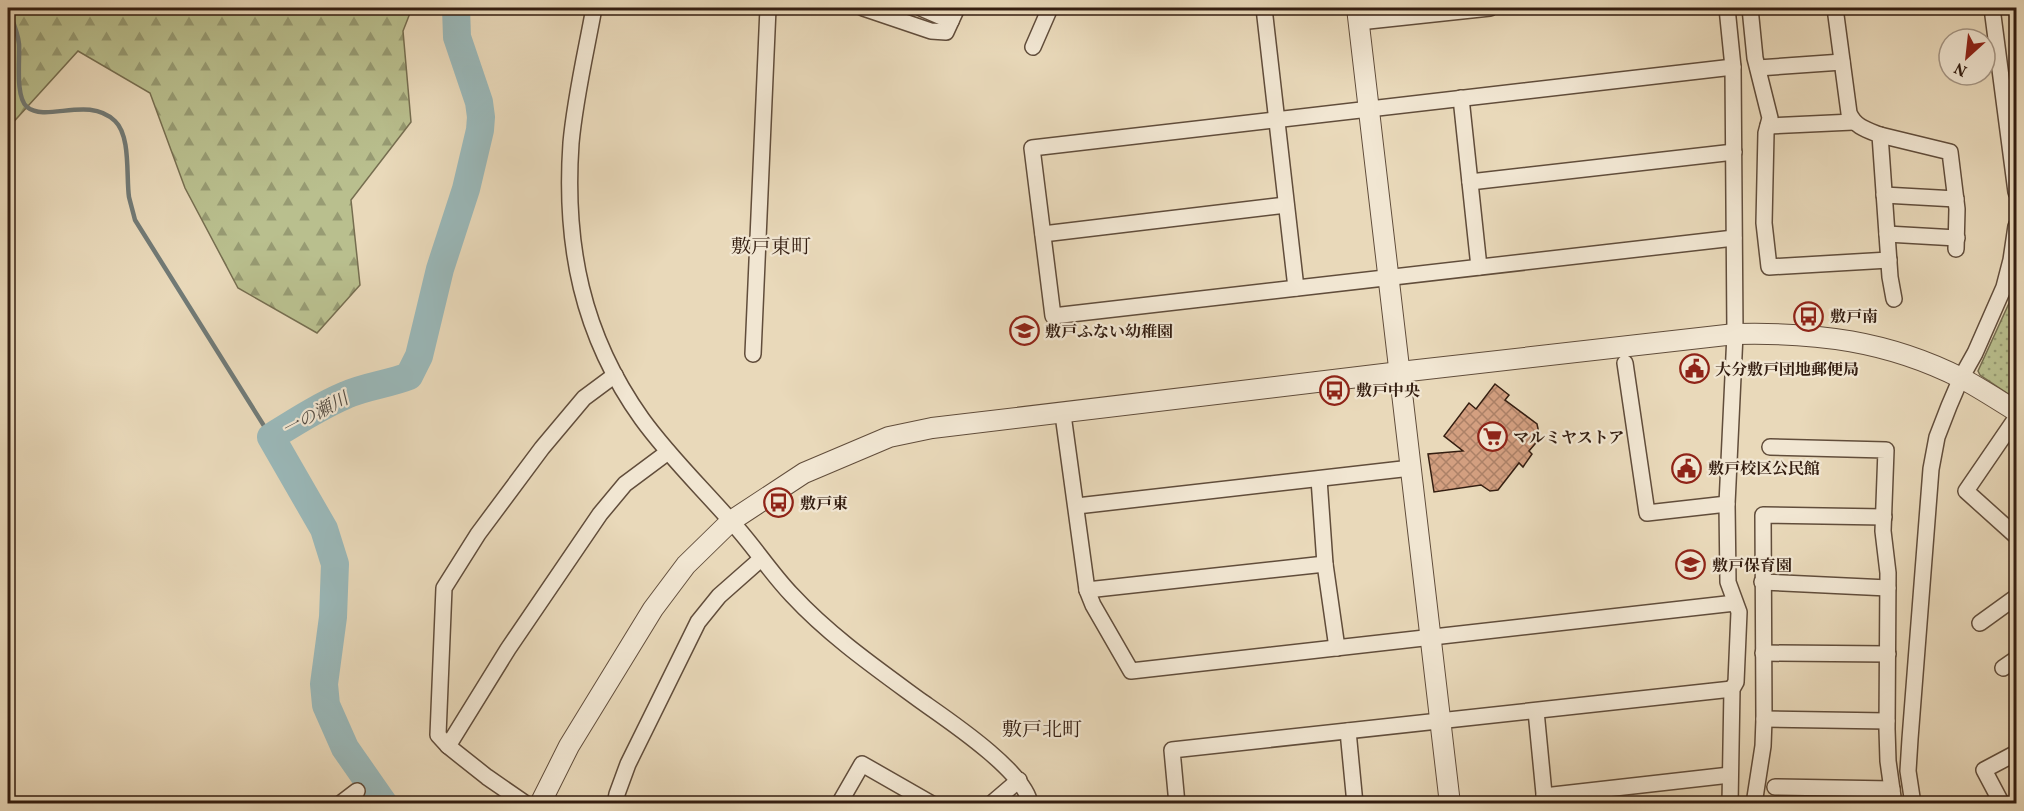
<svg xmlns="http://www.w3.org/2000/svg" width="2024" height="811" font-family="Vollkorn,'Noto Serif JP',serif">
  <defs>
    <pattern id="forest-firs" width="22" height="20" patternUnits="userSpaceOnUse" patternTransform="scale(1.5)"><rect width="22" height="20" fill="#b9bf8e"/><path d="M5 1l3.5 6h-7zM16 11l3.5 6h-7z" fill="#979b73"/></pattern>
    <pattern id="park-dots" width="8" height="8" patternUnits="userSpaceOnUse" patternTransform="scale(1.5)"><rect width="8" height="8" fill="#b9bf8e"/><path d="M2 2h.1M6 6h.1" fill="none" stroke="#979b73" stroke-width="1.8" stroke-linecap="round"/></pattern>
    <pattern id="building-cross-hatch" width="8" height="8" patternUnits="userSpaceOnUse" patternTransform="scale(1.5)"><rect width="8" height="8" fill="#d39f80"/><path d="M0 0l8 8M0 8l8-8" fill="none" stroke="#ac8167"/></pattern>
  </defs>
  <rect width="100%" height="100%" fill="#e9d9ba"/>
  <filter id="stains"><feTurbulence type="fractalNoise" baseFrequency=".00333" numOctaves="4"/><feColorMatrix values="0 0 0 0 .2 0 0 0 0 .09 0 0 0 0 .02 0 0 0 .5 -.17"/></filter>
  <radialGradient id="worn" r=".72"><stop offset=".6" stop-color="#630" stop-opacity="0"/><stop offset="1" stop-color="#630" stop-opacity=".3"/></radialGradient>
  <polygon fill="url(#forest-firs)" stroke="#766e50" stroke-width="1.5" points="8,8 412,8 403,31 411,122 351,200 360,285 317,333 238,288 185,188 150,93 78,51 8,128"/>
  <polygon fill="url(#park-dots)" stroke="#766e50" stroke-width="1.5" points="2016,281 2016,399 1980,375 1978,371 2010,301"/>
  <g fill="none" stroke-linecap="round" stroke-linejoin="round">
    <path stroke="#717a76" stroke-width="4.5" d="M8,9c4,11 10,23 11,35 1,15 -4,53 8,63 20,16 61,-12 88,14 16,15 11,56 14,76 2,8 4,15 6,23l136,217"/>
    <path stroke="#9ab8b9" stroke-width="28" d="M384,804l-39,-56 -19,-43 -2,-21 9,-67 2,-53 -11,-35 -53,-92c24,-15 49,-31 75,-42 20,-9 43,-11 63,-19l10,-20 21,-87 26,-80 14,-59 1,-13 -2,-15 -22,-65 -1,-29"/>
  </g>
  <polygon fill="url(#building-cross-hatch)" stroke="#341e11" stroke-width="1.5" points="1495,384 1509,395 1505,400 1537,424 1540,438 1529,451 1532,454 1523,467 1519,463 1498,490 1490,491 1481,485 1434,492 1428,454 1463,451 1444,436 1469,403 1476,409"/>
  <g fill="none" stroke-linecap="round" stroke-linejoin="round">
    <defs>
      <g id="minor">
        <path d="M594,8c-8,44 -19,90 -23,135 -7,102 11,192 71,276 26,36 58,67 87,100 23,24 40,52 63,76 38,41 84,73 129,106 27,19 105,71 109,103"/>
        <polyline points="863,8 931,31 946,32 957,8"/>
        <polyline points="921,8 951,21"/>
        <polyline points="1264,8 1296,288"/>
        <polyline points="1727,8 1733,67 1735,334 1727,504 1728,582 1739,612 1736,682 1732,689 1730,804"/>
        <polyline points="1750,8 1755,58 1770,118 1766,133 1764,223 1769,267 1889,260"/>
        <path d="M1835,8l14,105c6,14 18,17 31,22l10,142 4,22"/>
        <polyline points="1992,8 2016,192"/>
        <polyline points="1359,22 1490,8"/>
        <polyline points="1033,47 1050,8"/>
        <polyline points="1733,67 1032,148 1053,316 1734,238"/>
        <polyline points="1758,68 1842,62"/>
        <polyline points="1461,98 1479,267"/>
        <polyline points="1768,126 1853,122"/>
        <polyline points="1880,135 1950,152 1957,209 1956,249"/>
        <polyline points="1470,182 1734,152"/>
        <polyline points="1884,195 1956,199"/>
        <polyline points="1043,234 1286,205"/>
        <polyline points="1887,234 1957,238"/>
        <polyline points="753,354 768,8"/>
        <polyline points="1625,363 1647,513 1727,504"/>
        <polyline points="2016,418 1966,491 2016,536"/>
        <polyline points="1064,422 1087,590 1093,605 1131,671 1735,603"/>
        <polyline points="1770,447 1886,450 1883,531 1888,573 1887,729 1888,761 1894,804"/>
        <polyline points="1319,479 1325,564 1337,648"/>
        <polyline points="1077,506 1411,468"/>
        <polyline points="1762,582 1888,588"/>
        <polyline points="1087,590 1325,564"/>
        <polyline points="1980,623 2016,597"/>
        <polyline points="1763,653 1888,654"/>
        <polyline points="2003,668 2016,659"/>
        <polyline points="1536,711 1545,804"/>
        <polyline points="1764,719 1887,721"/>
        <polyline points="1348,731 1355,804"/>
        <polyline points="448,746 438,735 444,588 478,534 542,448 584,398 615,375"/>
        <polyline points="1775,787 1892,789"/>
        <polyline points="1544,796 1730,775"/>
        <polyline points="340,804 357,791"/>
        <polyline points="526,804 487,777 448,746 508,649 600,514 625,484 668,452"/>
        <polyline points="615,804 617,794 628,764 698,622 719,596 761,559"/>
        <polyline points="839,804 862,764 932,804"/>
        <polyline points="991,804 1019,780"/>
        <polyline points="1177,804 1172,750 1732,689"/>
        <polyline points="1754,804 1763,746 1764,719 1763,515 1884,517"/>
        <polyline points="1913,804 1908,771 1910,739 1931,469 1937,437 1949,406 1961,378 1975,353 2004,287 2011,260 2016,226"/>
        <polyline points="2002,804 1984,770 2016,753"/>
      </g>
      <g id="tertiary">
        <polyline points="1357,8 1450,804"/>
        <path d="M540,804l29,-58 84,-137 33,-44 45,-44 73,-48 85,-36 43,-9 468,-56 335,-38c81,-2 153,7 226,44 19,10 37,22 55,33"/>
      </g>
    </defs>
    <use href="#minor" stroke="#614d3b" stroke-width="18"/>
    <use href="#tertiary" stroke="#614d3b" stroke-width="22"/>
    <use href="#minor" stroke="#f1e6d2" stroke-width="15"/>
    <use href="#tertiary" stroke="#f1e6d2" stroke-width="20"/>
  </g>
  <defs>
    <symbol id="bus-ring" viewBox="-11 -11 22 22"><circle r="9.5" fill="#f1e6d2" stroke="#8f2418" stroke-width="1.5"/><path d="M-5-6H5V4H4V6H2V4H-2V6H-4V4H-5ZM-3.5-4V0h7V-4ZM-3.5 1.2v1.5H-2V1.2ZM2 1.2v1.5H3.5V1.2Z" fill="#8f2418"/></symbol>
    <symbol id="school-ring" viewBox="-11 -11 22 22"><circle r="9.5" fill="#f1e6d2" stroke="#8f2418" stroke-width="1.5"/><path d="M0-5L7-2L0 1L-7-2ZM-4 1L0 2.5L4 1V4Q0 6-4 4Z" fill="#8f2418"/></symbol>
    <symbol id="civic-ring" viewBox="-11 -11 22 22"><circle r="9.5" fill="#f1e6d2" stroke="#8f2418" stroke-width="1.5"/><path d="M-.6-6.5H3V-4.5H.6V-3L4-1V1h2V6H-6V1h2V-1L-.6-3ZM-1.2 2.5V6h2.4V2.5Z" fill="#8f2418"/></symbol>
    <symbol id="supermarket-ring" viewBox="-11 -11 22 22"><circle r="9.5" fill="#f1e6d2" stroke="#8f2418" stroke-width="1.5"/><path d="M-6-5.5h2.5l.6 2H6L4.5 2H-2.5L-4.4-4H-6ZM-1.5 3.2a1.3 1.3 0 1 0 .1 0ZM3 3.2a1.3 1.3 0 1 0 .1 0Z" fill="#8f2418"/></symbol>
  </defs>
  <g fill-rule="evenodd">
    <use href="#bus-ring" x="1792" y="300" width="33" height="33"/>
    <use href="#school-ring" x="1008" y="314" width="33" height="33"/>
    <use href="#civic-ring" x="1678" y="352" width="33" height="33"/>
    <use href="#bus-ring" x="1318" y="374" width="33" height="33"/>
    <use href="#supermarket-ring" x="1476" y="420" width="33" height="33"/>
    <use href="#civic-ring" x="1670" y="452" width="33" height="33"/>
    <use href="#bus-ring" x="762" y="486" width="33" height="33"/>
    <use href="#school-ring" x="1674" y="548" width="33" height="33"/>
  </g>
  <g text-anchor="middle" stroke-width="4.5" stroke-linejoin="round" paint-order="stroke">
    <g font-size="16" font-weight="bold" fill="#341e11" stroke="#f1e6d2" text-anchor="start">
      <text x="1830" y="322">敷戸南</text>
      <text x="1045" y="337">敷戸ふない幼稚園</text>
      <text x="1715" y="375">大分敷戸団地郵便局</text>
      <text x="1356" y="396">敷戸中央</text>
      <text x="1513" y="443">マルミヤストア</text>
      <text x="1708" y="474">敷戸校区公民館</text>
      <text x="800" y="509">敷戸東</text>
      <text x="1712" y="571">敷戸保育園</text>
    </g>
    <g font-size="18" font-style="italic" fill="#534c43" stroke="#f1e6d2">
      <text transform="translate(315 414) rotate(-28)" y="6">一の瀬川</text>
    </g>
    <g font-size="20" fill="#341e11" stroke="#f1e6d2">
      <text x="771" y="253">敷戸東町</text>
      <text x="1042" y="736">敷戸北町</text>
    </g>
  </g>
  <rect width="2024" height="811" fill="none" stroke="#e9d9ba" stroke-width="30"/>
  <rect x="9" y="9" width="2006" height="793" fill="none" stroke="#341e11" stroke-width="3"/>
  <rect x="15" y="15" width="1994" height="781" fill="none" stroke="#341e11" stroke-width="1.5"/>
  <g transform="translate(1967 57) rotate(207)"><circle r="28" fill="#f1e6d2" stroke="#a59685" stroke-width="1.5"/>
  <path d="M0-4.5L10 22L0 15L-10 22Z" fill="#8f2418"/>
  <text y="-9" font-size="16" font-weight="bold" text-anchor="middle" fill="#341e11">N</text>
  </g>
  <rect width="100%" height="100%" filter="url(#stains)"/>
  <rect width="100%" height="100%" fill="url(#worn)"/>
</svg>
